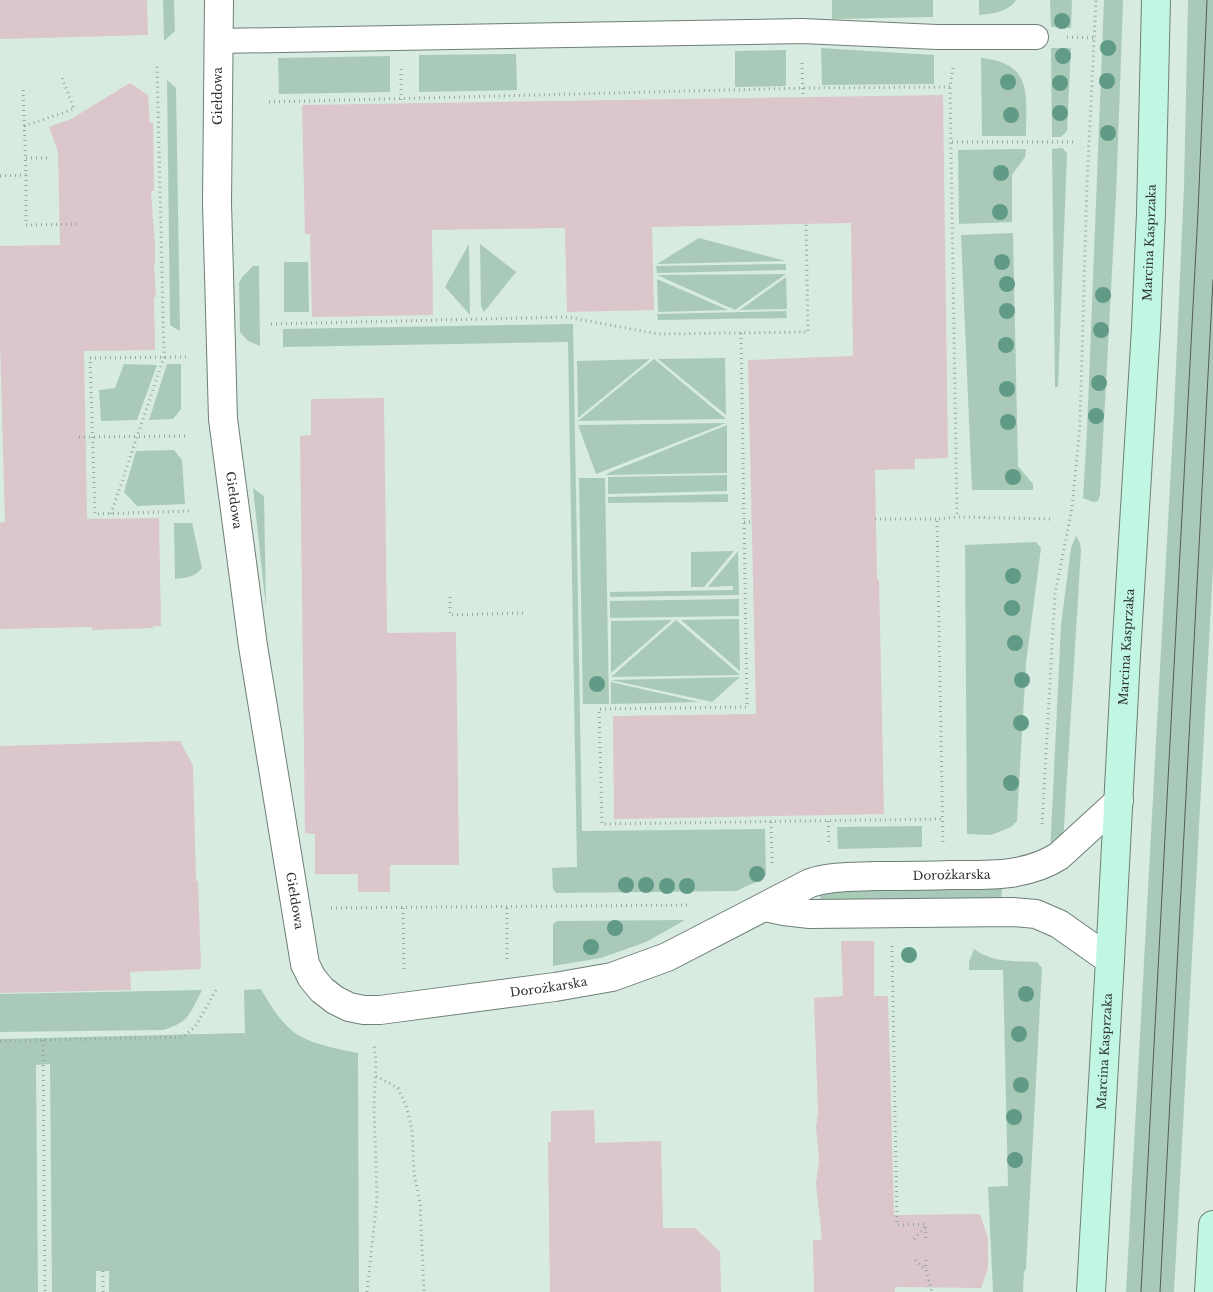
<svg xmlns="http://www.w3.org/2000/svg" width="1213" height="1292" font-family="'Libre Baskerville',serif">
  <rect width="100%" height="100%" fill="#d8ebe1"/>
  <g fill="#aacab9">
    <polygon points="163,0 174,0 174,2 175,31 164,41"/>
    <polygon points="832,0 933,0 933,17 832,19"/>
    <path d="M979,0h37c-7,12 -25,14 -37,15z"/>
    <polygon points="1050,0 1072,0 1071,28 1051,27"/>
    <polygon points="1104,0 1123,0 1123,3 1116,197 1100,495 1098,501 1093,502 1083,498 1087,430"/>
    <polygon points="1188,0 1213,0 1213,567 1174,1292 1126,1292 1174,412 1184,186"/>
    <polygon points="821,48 934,55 934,84 822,85"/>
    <polygon points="1051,48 1071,48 1067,131 1061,137 1052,137"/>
    <polygon points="786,50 786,86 735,87 735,51"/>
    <polygon points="516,54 517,90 419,92 419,55"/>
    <polygon points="390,56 390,92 279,94 278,58"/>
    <path d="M981,58c52,5 45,36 45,78h-44z"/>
    <polygon points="167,80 176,88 180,331 170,325"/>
    <polygon points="1062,148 1067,153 1058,387 1055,387 1052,149"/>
    <polygon points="1026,149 1025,157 1012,175 1012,222 959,224 958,150"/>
    <polygon points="1013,233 1018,466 1033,484 1033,490 972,490 961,235"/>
    <polygon points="699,238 786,261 657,264"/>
    <polygon points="469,244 470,315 445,287"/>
    <polygon points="480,244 516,272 484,312 481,306"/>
    <polygon points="284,262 308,262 309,312 284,312"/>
    <polygon points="786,264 786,270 657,273 656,266"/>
    <polygon points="253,266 259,266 260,346 248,341 240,332 239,283 242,277"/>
    <polygon points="786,274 735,310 657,275"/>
    <polygon points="786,277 787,309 740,310"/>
    <polygon points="657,279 728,310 658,312"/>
    <polygon points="786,311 787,318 658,320 657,314"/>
    <path d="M573,324l9,507 183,-2 1,46c-8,8 -19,10 -29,16l-181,2 -3,-4 -1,-21 25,-1 -9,-525 -285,5v-18z"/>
    <polygon points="725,358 726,415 658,359"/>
    <polygon points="650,359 578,418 577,361"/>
    <polygon points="654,359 726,419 578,421"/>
    <polygon points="124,364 157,365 137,420 101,421 99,390 115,388"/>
    <polygon points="167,364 181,364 181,409 173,419 149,420"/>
    <polygon points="726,423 596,474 578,425"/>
    <polygon points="727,425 727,473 605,475 613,471"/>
    <polygon points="174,450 182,460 185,504 137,506 124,492 136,451"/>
    <polygon points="727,475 727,491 608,494 608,477"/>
    <polygon points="579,478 605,478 609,704 583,704"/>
    <polygon points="253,488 264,496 266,608"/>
    <polygon points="728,494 728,502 608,503 608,497"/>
    <path d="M174,523h18l10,45c-7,9 -17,10 -27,11z"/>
    <polygon points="1076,536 1080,543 1081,550 1063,842 1050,854 1061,625 1071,548"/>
    <polygon points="1036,542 1041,548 1026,663 1017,821 1011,827 991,835 967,834 965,545"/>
    <polygon points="734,551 704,587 691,587 691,552"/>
    <polygon points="738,551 739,595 610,597 610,592 733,590 733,586 708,587"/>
    <polygon points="739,599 739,616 610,618 610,601"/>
    <polygon points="739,619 740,671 681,620"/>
    <polygon points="672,620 611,673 611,621"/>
    <polygon points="676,620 740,675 611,677"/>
    <polygon points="740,677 712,702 611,680"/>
    <polygon points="611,682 699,702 611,704"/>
    <polygon points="922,826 922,847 838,849 837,827"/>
    <path d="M1002,886l-1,16 -180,-1c-2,-6 -1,-9 4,-13z"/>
    <polygon points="685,920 646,942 601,958 553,966 553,924 557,921"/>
    <path d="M974,949c18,14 42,12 63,13l5,6 -16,301 -2,3 -1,20h-30l-5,-105 20,-1 -5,-216h-34v-8z"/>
    <path d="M261,989c9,16 21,36 37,46 17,10 40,14 60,18l1,239h-250v-21h-13v21h-44l-2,-228 -14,1 2,227h-38v-253l245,-6 -1,-43z"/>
    <path d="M202,990c-12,23 -12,32 -39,40l-163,2v-38z"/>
  </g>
  <g fill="#dbc6cb">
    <polygon points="0,0 147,0 148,35 0,39"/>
    <polygon points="130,83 148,95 150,123 153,123 154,191 151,191 155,246 155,265 154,265 156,297 154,297 155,350 84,351 87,519 159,518 161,626 153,626 153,628 92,630 92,627 0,629 0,523 5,522 0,342 0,246 60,245 58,152 49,127 71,119"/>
    <polygon points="943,95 948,458 915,459 915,469 875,470 877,579 879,579 884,814 614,819 613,716 756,714 748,360 853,356 851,223 652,227 654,310 567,312 565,228 432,230 433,315 312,317 310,234 305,234 302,105"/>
    <polygon points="384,398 387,633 456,632 459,865 390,865 390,892 358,892 358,874 315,874 315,834 305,833 300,436 311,435 311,399"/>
    <polygon points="180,741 193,766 196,881 198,881 201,969 130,972 131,990 0,993 0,746"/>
    <polygon points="841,941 874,941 874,996 888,996 894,1215 980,1214 988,1239 988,1268 981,1288 895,1287 895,1292 814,1292 813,1240 822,1240 816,1183 819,1160 816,1128 818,1113 814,998 843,996"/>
    <polygon points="594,1110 595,1143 661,1141 663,1228 695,1228 720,1252 721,1292 550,1292 548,1142 551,1142 551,1111"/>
  </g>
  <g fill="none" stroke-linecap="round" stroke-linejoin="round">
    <defs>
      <polyline id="pedestrian" points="218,41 802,31 937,37 1036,37"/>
      <g id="minor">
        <path id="s1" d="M219,0l-2,203 6,216 30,227 52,318 7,14 10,12 13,10 14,7 15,3h16l175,-23 57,-10 55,-20 143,-74c22,-7 43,-6 65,-7 25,0 51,0 76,-1 38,0 75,2 108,-19l60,-55"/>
        <polyline points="765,907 784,911 810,914 1013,912 1036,914 1059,924 1110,960"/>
      </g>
      <g id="secondary">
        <path id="s2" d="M1091,1292l19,-332 16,-305 20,-327 5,-115 5,-213"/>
        <polyline points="1209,1292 1213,1225"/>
      </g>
    </defs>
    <use href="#pedestrian" stroke="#6e7f76" stroke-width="26"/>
    <use href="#minor" stroke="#6e7f76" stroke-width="30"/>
    <use href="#secondary" stroke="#6e7f76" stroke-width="30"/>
    <g stroke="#98a79f" stroke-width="3" stroke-dasharray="1 4" stroke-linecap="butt">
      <polyline points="1067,37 1094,38"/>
      <polyline points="802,63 803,97"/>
      <polyline points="953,68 950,87 957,517"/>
      <polyline points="401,69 401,104"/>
      <polyline points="269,102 803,88 950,87"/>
      <polyline points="24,126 74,109 61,75"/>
      <polyline points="952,142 1075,142"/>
      <polyline points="26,158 51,158"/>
      <polyline points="26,175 26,225 78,224"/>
      <polyline points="0,176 26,175 23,87"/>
      <polyline points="271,324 567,317 658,334 808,332 806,224"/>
      <polyline points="741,333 747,707 599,709 602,824 943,819"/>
      <polyline points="186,357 90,358 95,514 191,511"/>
      <polyline points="79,437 188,436"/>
      <polyline points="111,514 164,357 157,64"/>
      <polyline points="875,519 937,519"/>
      <polyline points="744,522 752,522"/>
      <polyline points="450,597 450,615 523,613"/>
      <polyline points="828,821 829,845"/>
      <polyline points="771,822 772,863"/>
      <polyline points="1042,824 1055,594 1072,508 1080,424 1087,184 1096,0"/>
      <polyline points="943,842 937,519 957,517 1053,519"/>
      <polyline points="331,908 689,905"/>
      <polyline points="403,908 404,973"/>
      <polyline points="507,908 507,960"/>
      <polyline points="892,946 897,1225 925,1224 926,1239"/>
      <polyline points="43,1040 45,1292"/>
      <polyline points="0,1041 183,1037 195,1027 216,990"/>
      <polyline points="376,1076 398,1088 406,1106 412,1129 414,1174 420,1202 424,1292"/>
      <polyline points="914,1239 925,1227"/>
      <polyline points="915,1260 926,1270 932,1292"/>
      <polyline points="926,1260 926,1269"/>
      <polyline points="103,1271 103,1292"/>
      <polyline points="367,1292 377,1199 374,1106 376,1060 374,1045"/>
    </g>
    <use href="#pedestrian" stroke="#fff" stroke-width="24"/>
    <use href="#minor" stroke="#fff" stroke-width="28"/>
    <use href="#secondary" stroke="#c1f6e3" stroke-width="28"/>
    <g stroke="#525c57" stroke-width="1">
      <polyline points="1141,1292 1198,212 1207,0"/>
      <polyline points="1160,1292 1213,280"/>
    </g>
  </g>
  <g fill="#619b87">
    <circle cx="1062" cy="21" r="8"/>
    <circle cx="1108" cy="48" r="8"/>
    <circle cx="1063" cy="56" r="8"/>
    <circle cx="1107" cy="81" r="8"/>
    <circle cx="1008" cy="82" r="8"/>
    <circle cx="1060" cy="83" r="8"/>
    <circle cx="1060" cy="113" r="8"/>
    <circle cx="1011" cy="115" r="8"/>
    <circle cx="1108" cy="133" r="8"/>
    <circle cx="1001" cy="173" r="8"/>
    <circle cx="1000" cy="212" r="8"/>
    <circle cx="1002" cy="262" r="8"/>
    <circle cx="1007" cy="284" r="8"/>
    <circle cx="1103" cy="295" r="8"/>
    <circle cx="1007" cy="311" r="8"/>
    <circle cx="1101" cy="330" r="8"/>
    <circle cx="1006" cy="345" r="8"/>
    <circle cx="1099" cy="383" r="8"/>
    <circle cx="1007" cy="389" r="8"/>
    <circle cx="1096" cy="416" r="8"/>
    <circle cx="1008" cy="422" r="8"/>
    <circle cx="1013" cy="477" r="8"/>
    <circle cx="1013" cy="576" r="8"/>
    <circle cx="1012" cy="608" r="8"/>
    <circle cx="1015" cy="643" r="8"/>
    <circle cx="1022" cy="680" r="8"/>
    <circle cx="597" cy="684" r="8"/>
    <circle cx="1021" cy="723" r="8"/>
    <circle cx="1011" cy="783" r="8"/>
    <circle cx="757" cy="874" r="8"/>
    <circle cx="626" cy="885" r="8"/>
    <circle cx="646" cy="885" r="8"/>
    <circle cx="667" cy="886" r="8"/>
    <circle cx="687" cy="886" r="8"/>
    <circle cx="615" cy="928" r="8"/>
    <circle cx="591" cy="947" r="8"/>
    <circle cx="909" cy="955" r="8"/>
    <circle cx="1026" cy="994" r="8"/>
    <circle cx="1019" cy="1034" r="8"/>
    <circle cx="1021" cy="1085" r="8"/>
    <circle cx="1014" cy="1117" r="8"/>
    <circle cx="1015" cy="1160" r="8"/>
  </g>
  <g text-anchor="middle" stroke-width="4" stroke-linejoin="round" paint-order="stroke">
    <g font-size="12" fill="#2e3531" stroke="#fff">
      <text transform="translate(218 96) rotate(-90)" y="4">Giełdowa</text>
      <text dy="4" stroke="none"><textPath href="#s2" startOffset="1051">Marcina Kasprzaka</textPath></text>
      <text dy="4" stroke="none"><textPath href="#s1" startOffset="501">Giełdowa</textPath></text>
      <text dy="4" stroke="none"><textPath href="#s2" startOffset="646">Marcina Kasprzaka</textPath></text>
      <text dy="4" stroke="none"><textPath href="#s1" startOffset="1661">Dorożkarska</textPath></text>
      <text dy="4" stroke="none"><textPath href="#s1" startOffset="906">Giełdowa</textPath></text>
      <text dy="4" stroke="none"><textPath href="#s1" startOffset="1235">Dorożkarska</textPath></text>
      <text dy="4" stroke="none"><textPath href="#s2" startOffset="241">Marcina Kasprzaka</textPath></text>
    </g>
  </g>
</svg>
